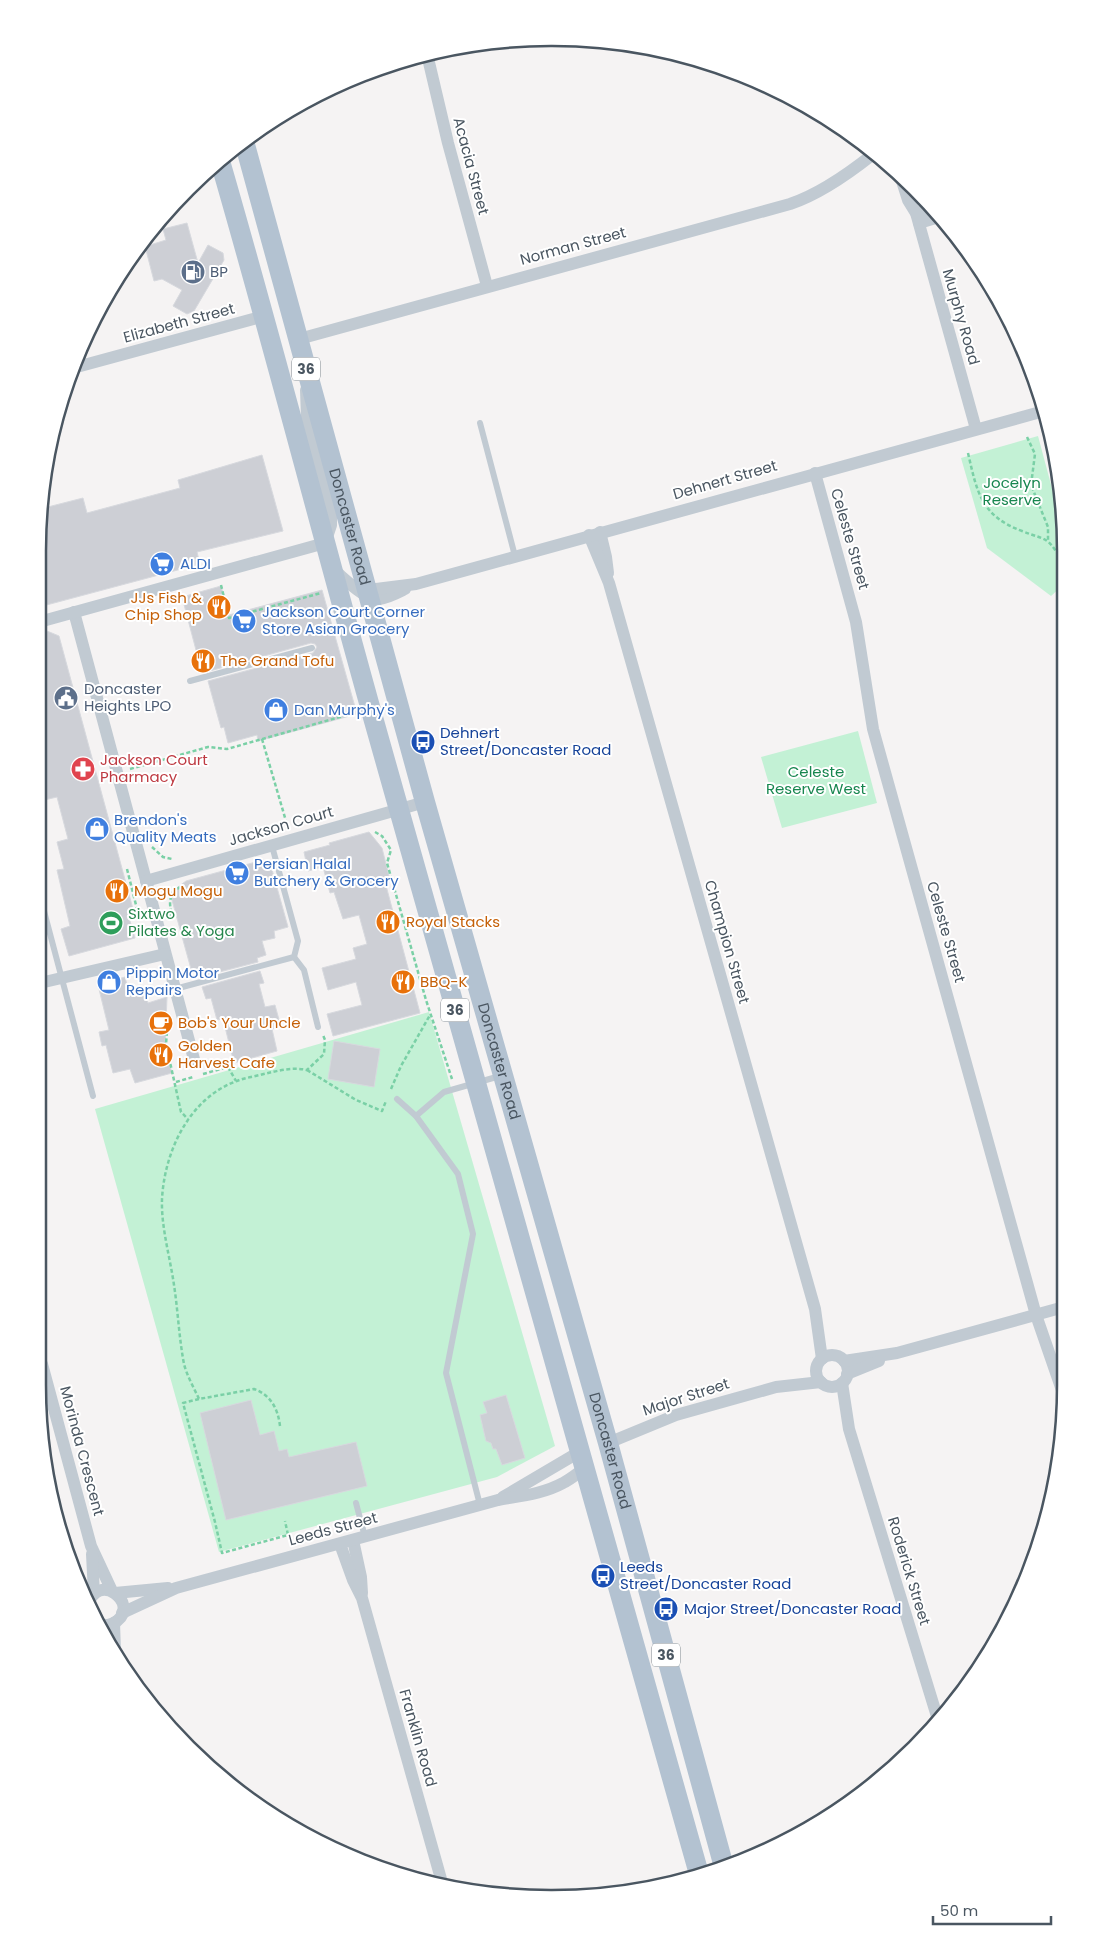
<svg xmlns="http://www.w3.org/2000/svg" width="1103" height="1936" font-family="Poppins,sans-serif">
  <rect width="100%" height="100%" fill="#f5f3f3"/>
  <g fill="#c3f1d5">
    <polygon points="1038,436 1061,522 1061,587 1051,596 987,548 961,458"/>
    <polygon points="858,731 877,803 782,828 761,757"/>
    <polygon points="429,1012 555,1446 497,1477 219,1552 95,1109"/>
  </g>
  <g fill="#cdcfd5" stroke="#d7d9de">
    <polygon points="187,223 198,263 208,245 223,253 224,260 194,311 187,314 173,306 182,290 162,279 154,281 146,250 150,245 166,240 163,229"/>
    <polygon points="262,455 283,531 197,552 200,564 39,607 39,518 40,509 83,498 87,513 180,488 178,480"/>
    <polygon points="221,586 229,615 322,590 357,714 258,741 257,735 228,743 224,727 221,728 208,681 313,653 317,647 315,644 311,643 206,672 205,668 201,669 182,597"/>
    <polygon points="47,631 59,636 133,909 127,911 135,938 69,956 61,929 70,926 57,870 64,869 57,842 68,839 57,797 40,801 39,633"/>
    <polygon points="369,832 382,848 389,876 384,878 420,1013 333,1036 327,1014 362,1005 356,982 328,990 322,968 356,959 353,948 367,944 359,915 343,919 334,892 330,893 323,867 308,871 304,852 330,845 329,843"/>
    <polygon points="263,860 271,866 288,927 274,931 275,938 262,941 266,955 257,958 258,962 200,977 199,974 191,969 170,893 186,881"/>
    <polygon points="260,971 264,983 259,984 265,1007 275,1005 281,1027 272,1029 277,1051 234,1063 223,1019 217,1020 211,998 206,999 202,987"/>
    <polygon points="125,977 127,985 136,989 146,996 148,1003 167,997 165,1049 172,1073 135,1083 130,1069 113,1073 106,1045 102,1046 99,1032 109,1030 98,985"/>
    <polygon points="334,1041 380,1049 374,1087 328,1079"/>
    <polygon points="506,1395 525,1458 502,1465 496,1449 493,1449 491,1443 486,1441 480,1415 487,1413 483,1402"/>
    <polygon points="251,1400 260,1435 274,1431 279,1451 287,1449 289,1457 356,1442 367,1486 226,1520 200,1413"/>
  </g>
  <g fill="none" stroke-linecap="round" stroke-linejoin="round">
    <g stroke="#7ad0a6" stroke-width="2.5" stroke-dasharray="4 2.5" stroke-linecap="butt">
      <polyline points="1027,437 1035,454 1031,485 1048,527 1048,540"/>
      <path d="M968,453c9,39 13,63 54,78 25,10 24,4 39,28"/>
      <polyline points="221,585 229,618 321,593"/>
      <polyline points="262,739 288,828"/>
      <polyline points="130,769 208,747 227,749 354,713"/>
      <polyline points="375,832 382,836 391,850 387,863 426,1000 452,1079"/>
      <polyline points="152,847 163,857 172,859"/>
      <polyline points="127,869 138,913 141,915"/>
      <path d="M168,916l4,-1c-3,-12 -4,-20 8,-28"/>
      <polyline points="168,1019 166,1044 181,1112 188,1119"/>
      <polyline points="307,1070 356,1100 382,1111 386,1101"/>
      <polyline points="203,1074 228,1067 236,1081"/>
      <polyline points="176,1082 193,1077"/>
      <polyline points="391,1089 401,1066 430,1015"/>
      <polyline points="199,1399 183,1403 215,1522 222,1553 288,1535 285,1521"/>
      <path d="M280,1426c-2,-17 -9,-31 -26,-37l-55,10c-5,-11 -12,-23 -15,-35 -5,-26 -6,-53 -10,-79 -4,-28 -13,-58 -12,-86 3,-54 33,-111 89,-122 19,-4 38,-11 56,-7l17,-16 1,-14 -2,-5"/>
    </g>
    <g stroke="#c1cad2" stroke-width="6">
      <polyline points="480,423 515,556"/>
      <polyline points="190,681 312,648"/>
      <polyline points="40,896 93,1096"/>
      <polyline points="294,957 304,970 318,1027"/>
      <polyline points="175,989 294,957 298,941 272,846"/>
      <polyline points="397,1099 416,1116 458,1174 473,1234 446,1373 480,1505"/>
      <polyline points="416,1116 444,1092 500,1076"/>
      <polyline points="356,1503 365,1537"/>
    </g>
    <g stroke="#c1cad2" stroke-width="12">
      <polyline points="427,54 448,143 487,286"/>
      <polyline points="901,178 908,200 916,213 976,429"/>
      <polyline points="916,213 932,209"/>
      <polyline points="919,223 939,217"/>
      <path d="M299,339l491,-135c30,-10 58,-30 82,-49"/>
      <polyline points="73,368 264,316"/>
      <polyline points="815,473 856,622 873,729 1036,1315 1064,1396"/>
      <polyline points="600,532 606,557 608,573"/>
      <polyline points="589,535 609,583 815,1309 822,1359"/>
      <path d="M334,570c10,8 32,31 45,29 9,-1 18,-6 26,-10"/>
      <polyline points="368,590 416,584 1044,411"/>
      <polyline points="74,612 195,1063"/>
      <polyline points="39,622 325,543 331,525 331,507 307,418 306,390"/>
      <polyline points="146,881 425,802"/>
      <polyline points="40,983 165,954"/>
      <circle cx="832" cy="1371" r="16"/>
      <polyline points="844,1361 897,1353 1064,1307"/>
      <polyline points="42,1364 91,1546 112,1591"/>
      <polyline points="847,1374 879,1361"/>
      <polyline points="842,1383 849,1429 939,1723"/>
      <polyline points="608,1443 676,1415 776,1387 821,1382"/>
      <polyline points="503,1497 581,1451"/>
      <polyline points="353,1540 361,1577 362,1593"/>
      <polyline points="340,1544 353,1580 362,1598 443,1886"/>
      <polyline points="92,1554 94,1594"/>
      <polyline points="115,1593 168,1588"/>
      <path d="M88,1606c9,-36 52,-3 29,15 -7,5 -12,5 -19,2"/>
      <path d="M122,1613l54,-25 322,-88c22,-4 45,-6 65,-17 8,-4 15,-10 22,-15"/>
      <polyline points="114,1623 115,1651"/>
    </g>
    <g stroke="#b3c2d1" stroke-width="20">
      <path id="s1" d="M244,141l181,661 183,641 116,424"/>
      <path d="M220,161c54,186 102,374 154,560 108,385 217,769 325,1153"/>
    </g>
  </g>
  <defs>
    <symbol id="fuel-disc" viewBox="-11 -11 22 22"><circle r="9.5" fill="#5c6f8a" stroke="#fff"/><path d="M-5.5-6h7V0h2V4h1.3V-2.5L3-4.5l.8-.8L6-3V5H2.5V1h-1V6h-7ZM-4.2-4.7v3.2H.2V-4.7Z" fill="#fff"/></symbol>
    <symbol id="supermarket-disc" viewBox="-11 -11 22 22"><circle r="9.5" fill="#3f7fe0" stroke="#fff"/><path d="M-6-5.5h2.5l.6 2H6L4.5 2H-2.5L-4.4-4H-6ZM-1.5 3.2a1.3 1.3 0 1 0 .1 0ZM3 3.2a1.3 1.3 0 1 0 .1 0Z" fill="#fff"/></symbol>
    <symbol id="restaurant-disc" viewBox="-11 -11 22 22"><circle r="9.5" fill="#e8710a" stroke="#fff"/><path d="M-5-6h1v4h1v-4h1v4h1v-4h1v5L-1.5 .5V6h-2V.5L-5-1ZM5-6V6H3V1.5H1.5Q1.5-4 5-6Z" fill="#fff"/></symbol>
    <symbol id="civic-disc" viewBox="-11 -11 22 22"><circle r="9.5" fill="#5c6f8a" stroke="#fff"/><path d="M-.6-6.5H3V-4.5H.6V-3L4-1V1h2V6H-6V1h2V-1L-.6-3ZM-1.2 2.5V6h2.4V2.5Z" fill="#fff"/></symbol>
    <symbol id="shop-disc" viewBox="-11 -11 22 22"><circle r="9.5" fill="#3f7fe0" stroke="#fff"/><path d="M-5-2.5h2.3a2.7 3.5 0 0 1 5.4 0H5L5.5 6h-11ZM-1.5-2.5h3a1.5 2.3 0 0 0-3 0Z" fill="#fff"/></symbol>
    <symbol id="bus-disc" viewBox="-11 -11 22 22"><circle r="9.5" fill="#1a4fb4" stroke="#fff"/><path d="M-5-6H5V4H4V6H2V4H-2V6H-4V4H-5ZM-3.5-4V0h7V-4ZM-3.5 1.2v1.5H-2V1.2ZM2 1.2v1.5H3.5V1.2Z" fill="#fff"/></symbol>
    <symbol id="pharmacy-disc" viewBox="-11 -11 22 22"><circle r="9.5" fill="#e0444e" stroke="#fff"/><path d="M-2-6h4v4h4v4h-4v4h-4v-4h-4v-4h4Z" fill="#fff"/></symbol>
    <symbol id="stadium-disc" viewBox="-11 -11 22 22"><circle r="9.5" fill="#2e9e5b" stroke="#fff"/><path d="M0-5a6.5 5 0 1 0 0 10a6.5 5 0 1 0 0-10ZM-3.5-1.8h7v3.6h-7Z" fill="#fff"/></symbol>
    <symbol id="cafe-disc" viewBox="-11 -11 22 22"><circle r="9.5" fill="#e8710a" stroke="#fff"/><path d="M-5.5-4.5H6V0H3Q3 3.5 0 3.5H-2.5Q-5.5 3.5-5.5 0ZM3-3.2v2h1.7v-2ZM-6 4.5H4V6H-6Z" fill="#fff"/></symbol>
  </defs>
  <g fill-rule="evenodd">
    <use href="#fuel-disc" x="179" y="258" width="28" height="28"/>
    <use href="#supermarket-disc" x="148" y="550" width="28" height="28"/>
    <use href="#restaurant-disc" x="205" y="593" width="28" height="28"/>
    <use href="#supermarket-disc" x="230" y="607" width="28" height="28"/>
    <use href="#restaurant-disc" x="189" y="647" width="28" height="28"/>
    <use href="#civic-disc" x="52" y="684" width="28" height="28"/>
    <use href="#shop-disc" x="262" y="696" width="28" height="28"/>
    <use href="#bus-disc" x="409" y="728" width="28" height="28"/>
    <use href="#pharmacy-disc" x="69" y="755" width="28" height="28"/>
    <use href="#shop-disc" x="83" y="815" width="28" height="28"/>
    <use href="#supermarket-disc" x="223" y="859" width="28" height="28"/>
    <use href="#restaurant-disc" x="103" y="877" width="28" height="28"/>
    <use href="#restaurant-disc" x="374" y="908" width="28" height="28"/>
    <use href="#stadium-disc" x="97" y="909" width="28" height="28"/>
    <use href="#shop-disc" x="95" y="968" width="28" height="28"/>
    <use href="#restaurant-disc" x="389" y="968" width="28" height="28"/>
    <use href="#cafe-disc" x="147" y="1009" width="28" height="28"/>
    <use href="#restaurant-disc" x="147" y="1041" width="28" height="28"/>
    <use href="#bus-disc" x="589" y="1562" width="28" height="28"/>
    <use href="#bus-disc" x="652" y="1595" width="28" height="28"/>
  </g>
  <g text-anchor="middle" stroke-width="4" stroke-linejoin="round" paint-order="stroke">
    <g fill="#fff" stroke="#808990" stroke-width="1">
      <rect x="292" y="357.5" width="28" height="23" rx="4"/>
      <rect x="441" y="998.5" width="28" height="23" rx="4"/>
      <rect x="652" y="1643.5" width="28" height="23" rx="4"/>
    </g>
    <g font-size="14" font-weight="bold" fill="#4a5661">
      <text x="306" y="374">36</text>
      <text x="455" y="1015">36</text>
      <text x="666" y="1660">36</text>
    </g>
    <g font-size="15" fill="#4a5661" stroke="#fff">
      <text transform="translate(471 166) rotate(75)" y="5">Acacia Street</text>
      <text transform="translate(573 246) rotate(-15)" y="5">Norman Street</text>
      <text transform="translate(961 317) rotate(74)" y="5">Murphy Road</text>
      <text transform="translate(179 323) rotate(-15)" y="5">Elizabeth Street</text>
      <text transform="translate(725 480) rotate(-16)" y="5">Dehnert Street</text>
      <text dy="5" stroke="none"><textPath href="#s1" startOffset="400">Doncaster Road</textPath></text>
      <text transform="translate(850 539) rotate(74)" y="5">Celeste Street</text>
      <text transform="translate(281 826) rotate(-16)" y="5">Jackson Court</text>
      <text transform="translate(946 932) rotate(74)" y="5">Celeste Street</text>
      <text transform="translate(727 942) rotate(74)" y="5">Champion Street</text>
      <text dy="5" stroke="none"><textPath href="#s1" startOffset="955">Doncaster Road</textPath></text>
      <text transform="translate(686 1397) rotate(-18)" y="5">Major Street</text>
      <text transform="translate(82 1451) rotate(75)" y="5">Morinda Crescent</text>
      <text dy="5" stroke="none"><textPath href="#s1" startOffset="1360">Doncaster Road</textPath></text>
      <text transform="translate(333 1529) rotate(-15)" y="5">Leeds Street</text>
      <text transform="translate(909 1571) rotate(73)" y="5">Roderick Street</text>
      <text transform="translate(418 1738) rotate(74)" y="5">Franklin Road</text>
    </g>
    <g font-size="15" fill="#4e5e75" stroke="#fff" text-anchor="start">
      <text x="210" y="277">BP</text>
      <text x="84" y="694">Doncaster<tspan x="84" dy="17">Heights LPO</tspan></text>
    </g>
    <g font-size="15" fill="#17864f" stroke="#fff">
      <text x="1012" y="488">Jocelyn<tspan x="1012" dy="17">Reserve</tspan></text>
      <text x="816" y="777">Celeste<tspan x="816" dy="17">Reserve West</tspan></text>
    </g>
    <g font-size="15" fill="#366cbe" stroke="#fff" text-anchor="start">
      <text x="180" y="569">ALDI</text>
      <text x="262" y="617">Jackson Court Corner<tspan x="262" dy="17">Store Asian Grocery</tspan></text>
      <text x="294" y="715">Dan Murphy's</text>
      <text x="114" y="825">Brendon's<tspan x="114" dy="17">Quality Meats</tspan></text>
      <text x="254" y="869">Persian Halal<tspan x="254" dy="17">Butchery &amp; Grocery</tspan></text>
      <text x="126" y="978">Pippin Motor<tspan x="126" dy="17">Repairs</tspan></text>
    </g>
    <g font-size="15" fill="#c56008" stroke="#fff" text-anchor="start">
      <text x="202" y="603" text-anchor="end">JJs Fish &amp;<tspan x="202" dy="17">Chip Shop</tspan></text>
      <text x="220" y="666">The Grand Tofu</text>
      <text x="134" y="896">Mogu Mogu</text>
      <text x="406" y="927">Royal Stacks</text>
      <text x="420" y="987">BBQ-K</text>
      <text x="178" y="1028">Bob's Your Uncle</text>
      <text x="178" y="1051">Golden<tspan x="178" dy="17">Harvest Cafe</tspan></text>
    </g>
    <g font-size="15" fill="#164399" stroke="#fff" text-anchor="start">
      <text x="440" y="738">Dehnert<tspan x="440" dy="17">Street/Doncaster Road</tspan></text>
      <text x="620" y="1572">Leeds<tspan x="620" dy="17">Street/Doncaster Road</tspan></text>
      <text x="684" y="1614">Major Street/Doncaster Road</text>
    </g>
    <g font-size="15" fill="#be3a42" stroke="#fff" text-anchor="start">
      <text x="100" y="765">Jackson Court<tspan x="100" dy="17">Pharmacy</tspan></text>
    </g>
    <g font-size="15" fill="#27864d" stroke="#fff" text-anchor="start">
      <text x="128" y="919">Sixtwo<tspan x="128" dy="17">Pilates &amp; Yoga</tspan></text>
    </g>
  </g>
  <path d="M0 0H1103V1936H0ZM551 46H552A505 505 0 0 1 1057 551V1385A505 505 0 0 1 552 1890H551A505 505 0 0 1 46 1385V551A505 505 0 0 1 551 46Z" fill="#fff" fill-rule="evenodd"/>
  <path fill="none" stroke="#4a5661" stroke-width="2.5" d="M551 46H552A505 505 0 0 1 1057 551V1385A505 505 0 0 1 552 1890H551A505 505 0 0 1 46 1385V551A505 505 0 0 1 551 46Z"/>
  <path d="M933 1916v8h118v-8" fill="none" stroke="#4a5661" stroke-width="2.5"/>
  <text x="940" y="1916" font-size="15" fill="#4a5661" stroke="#ffffff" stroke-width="4" paint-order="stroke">50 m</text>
</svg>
